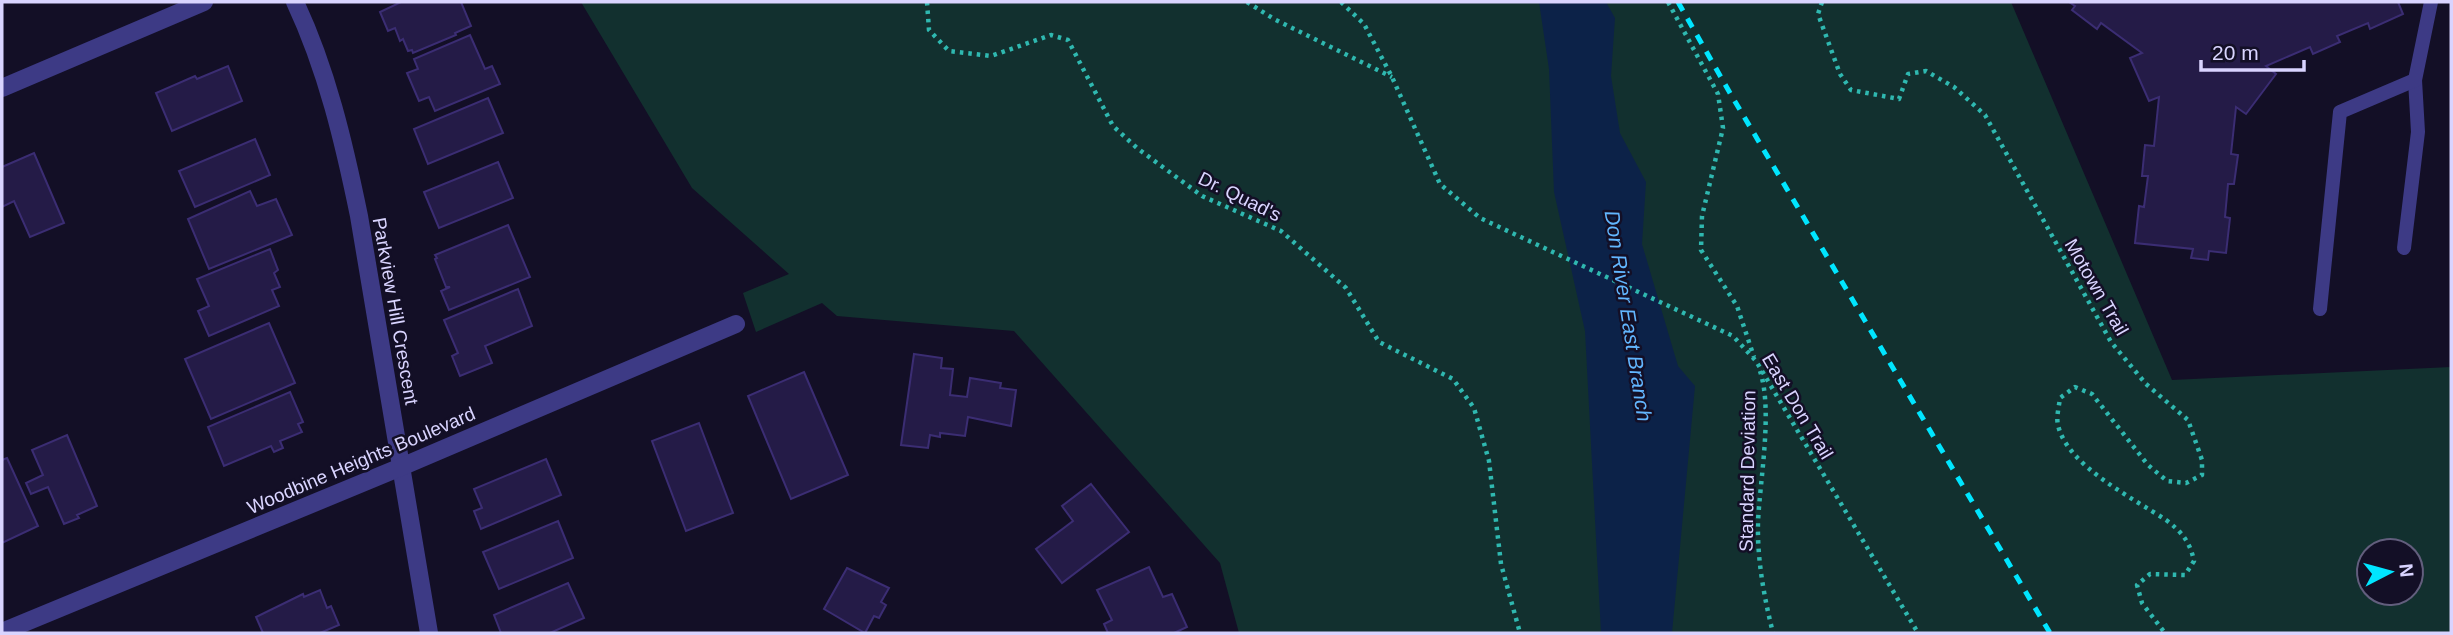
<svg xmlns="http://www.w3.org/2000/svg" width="2453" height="635" font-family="Arial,sans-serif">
  <rect width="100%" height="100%" fill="#130f26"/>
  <path fill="#12302f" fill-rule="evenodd" d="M581,2h1430l161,378 279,-13v266h-1212l-19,-70 -206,-232 -177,-15 -15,-13 -66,29 -13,-39 46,-19 -97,-86zM2369,551h42v42h-42z"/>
  <polygon fill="#0c2248" points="1539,2 1606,2 1615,18 1611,76 1620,133 1646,182 1642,244 1678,366 1695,386 1672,633 1601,633 1585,331 1554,192 1549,69"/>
  <g fill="#241b47" stroke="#3b2d73" stroke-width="2">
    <polygon points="401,2 461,2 471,26 455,33 456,35 413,53 412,50 408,51 403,39 400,41 395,28 388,31 380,12"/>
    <polygon points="2069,2 2398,2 2403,14 2370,29 2368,23 2337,36 2340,42 2313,54 2310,47 2266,66 2276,74 2246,114 2236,107 2231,154 2238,155 2234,184 2228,184 2225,217 2230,218 2226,253 2209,251 2208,260 2191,258 2193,249 2135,243 2139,206 2144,207 2148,176 2142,176 2145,145 2154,146 2159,97 2149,101 2130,58 2142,53 2101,23 2097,29 2072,10 2075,6"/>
    <polygon points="470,35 485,69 492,66 500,84 435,111 429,97 419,101 407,73 418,69 414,59"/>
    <polygon points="228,66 242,101 172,131 156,93 195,76 197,79"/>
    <polygon points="488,98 503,133 428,164 414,129"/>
    <polygon points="255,139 270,175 195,207 179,171"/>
    <polygon points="34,153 64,223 30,237 14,201 2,207 2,167"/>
    <polygon points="498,162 513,198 439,228 424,192"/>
    <polygon points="250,191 257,206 276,199 292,235 209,269 188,219"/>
    <polygon points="508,225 530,277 449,310 441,291 450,287 446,287 435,259 437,258 435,255"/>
    <polygon points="270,249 278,270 274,273 280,287 272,290 279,306 209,336 198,311 209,306 197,279"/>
    <polygon points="518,289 532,326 485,346 492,363 460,376 452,356 458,353 444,320"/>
    <polygon points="269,323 295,383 211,419 185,359"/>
    <polygon points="914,354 942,358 941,368 953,369 950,395 967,397 970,378 1001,383 1000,388 1016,390 1011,426 968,417 965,436 940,433 940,437 930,435 928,448 901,445"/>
    <polygon points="804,372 848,475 791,499 748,396"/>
    <polygon points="290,392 303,422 298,424 302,432 280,441 283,448 274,452 271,446 224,466 208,427"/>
    <polygon points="699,423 733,513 686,531 652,441"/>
    <polygon points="67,435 97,506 77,515 79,518 64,524 48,487 31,494 26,483 43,475 32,450"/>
    <polygon points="7,458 38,526 2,543 2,460"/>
    <polygon points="546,459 561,495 481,529 474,511 482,508 474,489"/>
    <polygon points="1091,484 1129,532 1062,583 1036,549 1073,521 1062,506"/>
    <polygon points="558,521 573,558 499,589 483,552"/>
    <polygon points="1149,567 1163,597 1172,594 1187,627 1174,633 1108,633 1104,624 1112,620 1097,590"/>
    <polygon points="847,568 889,588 881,602 886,605 879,618 874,616 865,633 824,609"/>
    <polygon points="568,583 584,618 550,633 501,633 494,615"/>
    <polygon points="320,590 327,608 331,606 339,625 320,633 263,633 256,617 303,594 304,597"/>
  </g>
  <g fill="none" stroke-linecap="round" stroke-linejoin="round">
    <g stroke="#2fb8b0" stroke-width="4.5" stroke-dasharray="3.5 5" stroke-linecap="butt">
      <polyline points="927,2 929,30 949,51 991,56 1051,35 1068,40 1113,126 1137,148 1202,196 1281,231 1346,288 1379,342 1453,379 1474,408 1489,461 1501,564 1520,633"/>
      <polyline points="1247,2 1274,19 1392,77"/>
      <polyline points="1341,2 1364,24 1392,77 1440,184 1480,218 1733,336 1756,361 1918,633"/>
      <polyline points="1668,2 1718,94 1723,128 1702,216 1701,250 1737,306 1754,357"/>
      <path d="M1822,2l-4,12 22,60 11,16 48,9 9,-25 18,-3 28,16 31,28 126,227 35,42 42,36 14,40v15l-16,8 -19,-2 -19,-16 -56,-71 -17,-7 -15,11c-1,9 -4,19 -2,27 9,41 75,73 108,95 16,12 24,22 28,41l-9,14 -35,-1 -13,11 5,18 23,30"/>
      <path d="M1760,371c13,39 0,108 -2,151 -1,37 6,75 15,111"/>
    </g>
    <g stroke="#3d3a85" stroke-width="14">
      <polyline points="2404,248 2418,132 2415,80"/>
      <polyline points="2320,309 2340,112 2415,80 2431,2"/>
    </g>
    <g stroke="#3d3a85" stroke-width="18">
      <path d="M295,2c32,68 49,141 64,214l70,417"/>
      <polyline points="2,88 204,2"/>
      <polyline points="2,632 401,467 736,324"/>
    </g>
    <polyline stroke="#00e5ff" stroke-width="5" stroke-dasharray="10 9" stroke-linecap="butt" points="1678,2 1730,93 2050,633"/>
  </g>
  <g text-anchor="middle" stroke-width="5" stroke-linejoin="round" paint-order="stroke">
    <g font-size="19" fill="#d9d4ff" stroke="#130f26">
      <text transform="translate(1240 196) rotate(26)" y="7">Dr. Quad's</text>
      <text transform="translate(2097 287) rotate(60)" y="7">Motown Trail</text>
      <text transform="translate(396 311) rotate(80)" y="7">Parkview Hill Crescent</text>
      <text transform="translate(1798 406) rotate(59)" y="7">East Don Trail</text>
      <text transform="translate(361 460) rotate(-23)" y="7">Woodbine Heights Boulevard</text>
      <text transform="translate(1747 471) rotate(-89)" y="7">Standard Deviation</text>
    </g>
    <g font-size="21" font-style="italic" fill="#62b6ff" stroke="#130f26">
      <text transform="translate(1628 316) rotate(81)" y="7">Don River East Branch</text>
    </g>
  </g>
  <rect width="2453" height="635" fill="none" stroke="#d9d4ff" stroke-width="7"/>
  <g transform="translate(2390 572) rotate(84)"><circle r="33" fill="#130f26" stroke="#625e7d" stroke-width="2"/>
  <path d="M0-5L12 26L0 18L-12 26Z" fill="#00e5ff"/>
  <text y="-10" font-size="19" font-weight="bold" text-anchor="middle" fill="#d9d4ff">N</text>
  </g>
  <path d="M2201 60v10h103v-10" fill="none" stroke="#d9d4ff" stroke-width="3.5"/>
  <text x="2212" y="60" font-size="21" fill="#d9d4ff" stroke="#130f26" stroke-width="5" paint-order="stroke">20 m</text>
</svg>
